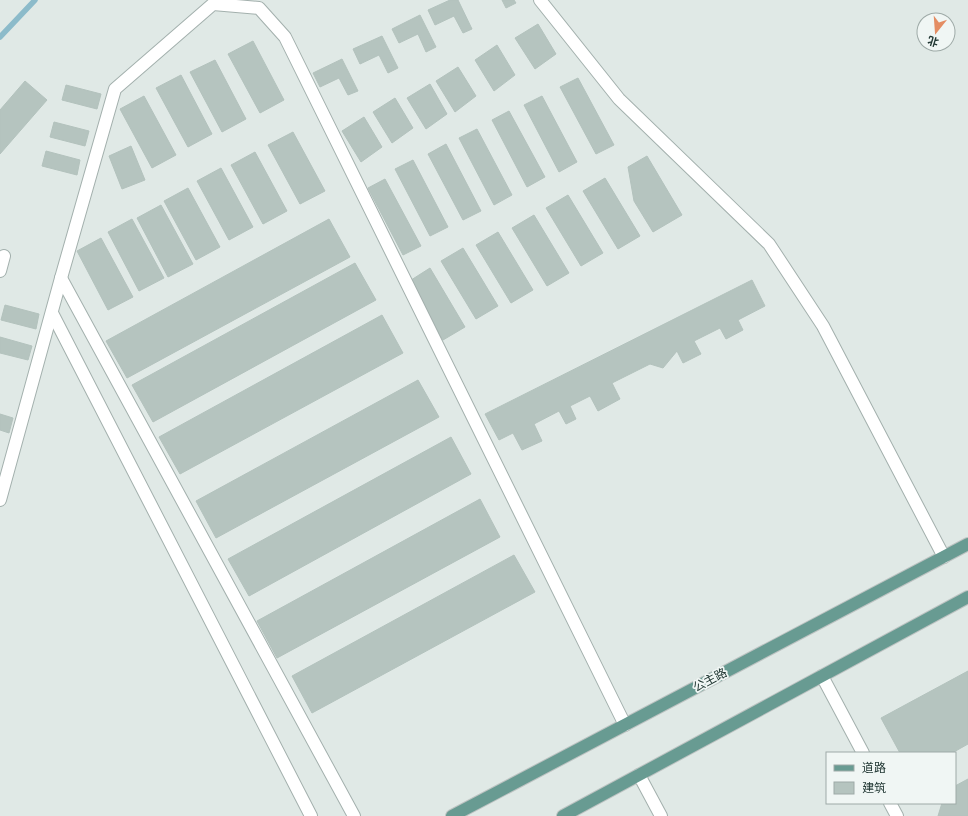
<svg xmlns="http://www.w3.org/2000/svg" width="968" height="816" font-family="Commissioner,'Noto Sans SC',sans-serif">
  <rect width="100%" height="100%" fill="#e0e9e6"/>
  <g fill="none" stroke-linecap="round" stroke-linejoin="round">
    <polyline stroke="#8cbbca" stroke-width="5.5" points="0,37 35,0"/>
  </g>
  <g fill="#b5c4bf" stroke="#b3c2bd">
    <polygon points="450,0 458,0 472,29 463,33 454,16 435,25 428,10"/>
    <polygon points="502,0 514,0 516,3 506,8"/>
    <polygon points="420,15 436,47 426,52 418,34 399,43 392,29"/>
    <polygon points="538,24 556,54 535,69 515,38"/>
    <polygon points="382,36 398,68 388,73 379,55 360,64 353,49"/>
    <polygon points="253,41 284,100 260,113 228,54"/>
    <polygon points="497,45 515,75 494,91 475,60"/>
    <polygon points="342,59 358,91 348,95 339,78 320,87 313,73"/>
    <polygon points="215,60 246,119 222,132 190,72"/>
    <polygon points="458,67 476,96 455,112 436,81"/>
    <polygon points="181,75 212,134 188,147 156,88"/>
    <polygon points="578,78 614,145 596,154 560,87"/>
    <polygon points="25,81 47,100 0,154 0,110"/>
    <polygon points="430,84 447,114 426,129 407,98"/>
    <polygon points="66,85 101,94 97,109 62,100"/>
    <polygon points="144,96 176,155 152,168 120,109"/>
    <polygon points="542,96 577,162 559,172 524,105"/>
    <polygon points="395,98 413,128 392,143 373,112"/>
    <polygon points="509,111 545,177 527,187 492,120"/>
    <polygon points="364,117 382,147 361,162 342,131"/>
    <polygon points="54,122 89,131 85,146 50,137"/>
    <polygon points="477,129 512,195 494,205 459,138"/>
    <polygon points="293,132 325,191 300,204 268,145"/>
    <polygon points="446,144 481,211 463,220 428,154"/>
    <polygon points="131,146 145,180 122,189 109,156"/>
    <polygon points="46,151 80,160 77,175 42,166"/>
    <polygon points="255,152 287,211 263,224 231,165"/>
    <polygon points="647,156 682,215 653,232 634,201 628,167"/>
    <polygon points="413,160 448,227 430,236 395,169"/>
    <polygon points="221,168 253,227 229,240 197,181"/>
    <polygon points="605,178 640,236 618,249 583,191"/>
    <polygon points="385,179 421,246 403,255 368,188"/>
    <polygon points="188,188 220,247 196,260 164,201"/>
    <polygon points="568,195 603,253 581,266 546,208"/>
    <polygon points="161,205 193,264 168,277 137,218"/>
    <polygon points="534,215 569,273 547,286 512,228"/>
    <polygon points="132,219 164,278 139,291 108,232"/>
    <polygon points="329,219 350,257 127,378 106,341"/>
    <polygon points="498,232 533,290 511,303 476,245"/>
    <polygon points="101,238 133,297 108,310 77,251"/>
    <polygon points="463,248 498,306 476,319 441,261"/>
    <polygon points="355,263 376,300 153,422 132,385"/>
    <polygon points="430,268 465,327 443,340 408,282"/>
    <polygon points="752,280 765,306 738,320 743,330 726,339 720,328 694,341 701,354 683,363 677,351 663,368 650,364 612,383 620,399 598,411 590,396 570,406 576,419 566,424 559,411 534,424 542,441 522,450 513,433 499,440 485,414"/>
    <polygon points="5,305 39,314 36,329 1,320"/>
    <polygon points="382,315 403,353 180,474 159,437"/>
    <polygon points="0,337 32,346 28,360 0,353"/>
    <polygon points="418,380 439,417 216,538 196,501"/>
    <polygon points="0,414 13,418 9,433 0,430"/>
    <polygon points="451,437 471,474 249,596 228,559"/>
    <polygon points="480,499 500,537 277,658 257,621"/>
    <polygon points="514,555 535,592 312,713 292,676"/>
    <polygon points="968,671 968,744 952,753 900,753 881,718"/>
    <polygon points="968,779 968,816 938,816 942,803 955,803 955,786"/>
  </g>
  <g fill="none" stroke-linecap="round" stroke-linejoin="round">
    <defs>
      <g id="minor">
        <polyline points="540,0 619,99 769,244 823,326 944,557"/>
        <polyline points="0,271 4,256"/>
        <polyline points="61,278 354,816"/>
        <polyline points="52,313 311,816"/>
        <polyline points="0,500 61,278 115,89 213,4 259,8 285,37 625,725"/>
        <polyline points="822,676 863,753"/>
        <polyline points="639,775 661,816"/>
        <polyline points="890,803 897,816"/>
      </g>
      <g id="major">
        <polyline points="452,816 968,544"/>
        <polyline points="563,816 968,597"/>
      </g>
    </defs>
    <use href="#minor" stroke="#a3b0ad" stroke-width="14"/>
    <use href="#major" stroke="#bdc3c2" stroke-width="14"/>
    <use href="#minor" stroke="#fff" stroke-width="12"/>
    <use href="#major" stroke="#689b92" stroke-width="12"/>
  </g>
  <g text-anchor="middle" stroke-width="3.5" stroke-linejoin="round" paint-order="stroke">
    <g font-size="12" fill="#223834" stroke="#f0f6f4">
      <text transform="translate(710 680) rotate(-28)" y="4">公主路</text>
    </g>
  </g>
  <rect x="826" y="752" width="130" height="52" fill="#f0f6f4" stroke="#9eaaa7"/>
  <rect x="834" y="765" width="20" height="6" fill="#689b92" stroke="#9eaaa7"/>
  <text x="862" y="772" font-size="12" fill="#223834">道路</text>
  <rect x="834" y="782" width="20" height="12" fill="#b5c4bf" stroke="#9eaaa7"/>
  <text x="862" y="792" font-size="12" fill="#223834">建筑</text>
  <g transform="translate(936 32) rotate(197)"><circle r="19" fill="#f0f6f4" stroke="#9eaaa7"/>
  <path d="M0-3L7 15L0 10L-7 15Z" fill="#e48d63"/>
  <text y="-6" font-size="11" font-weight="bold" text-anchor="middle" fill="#223834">北</text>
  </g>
</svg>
